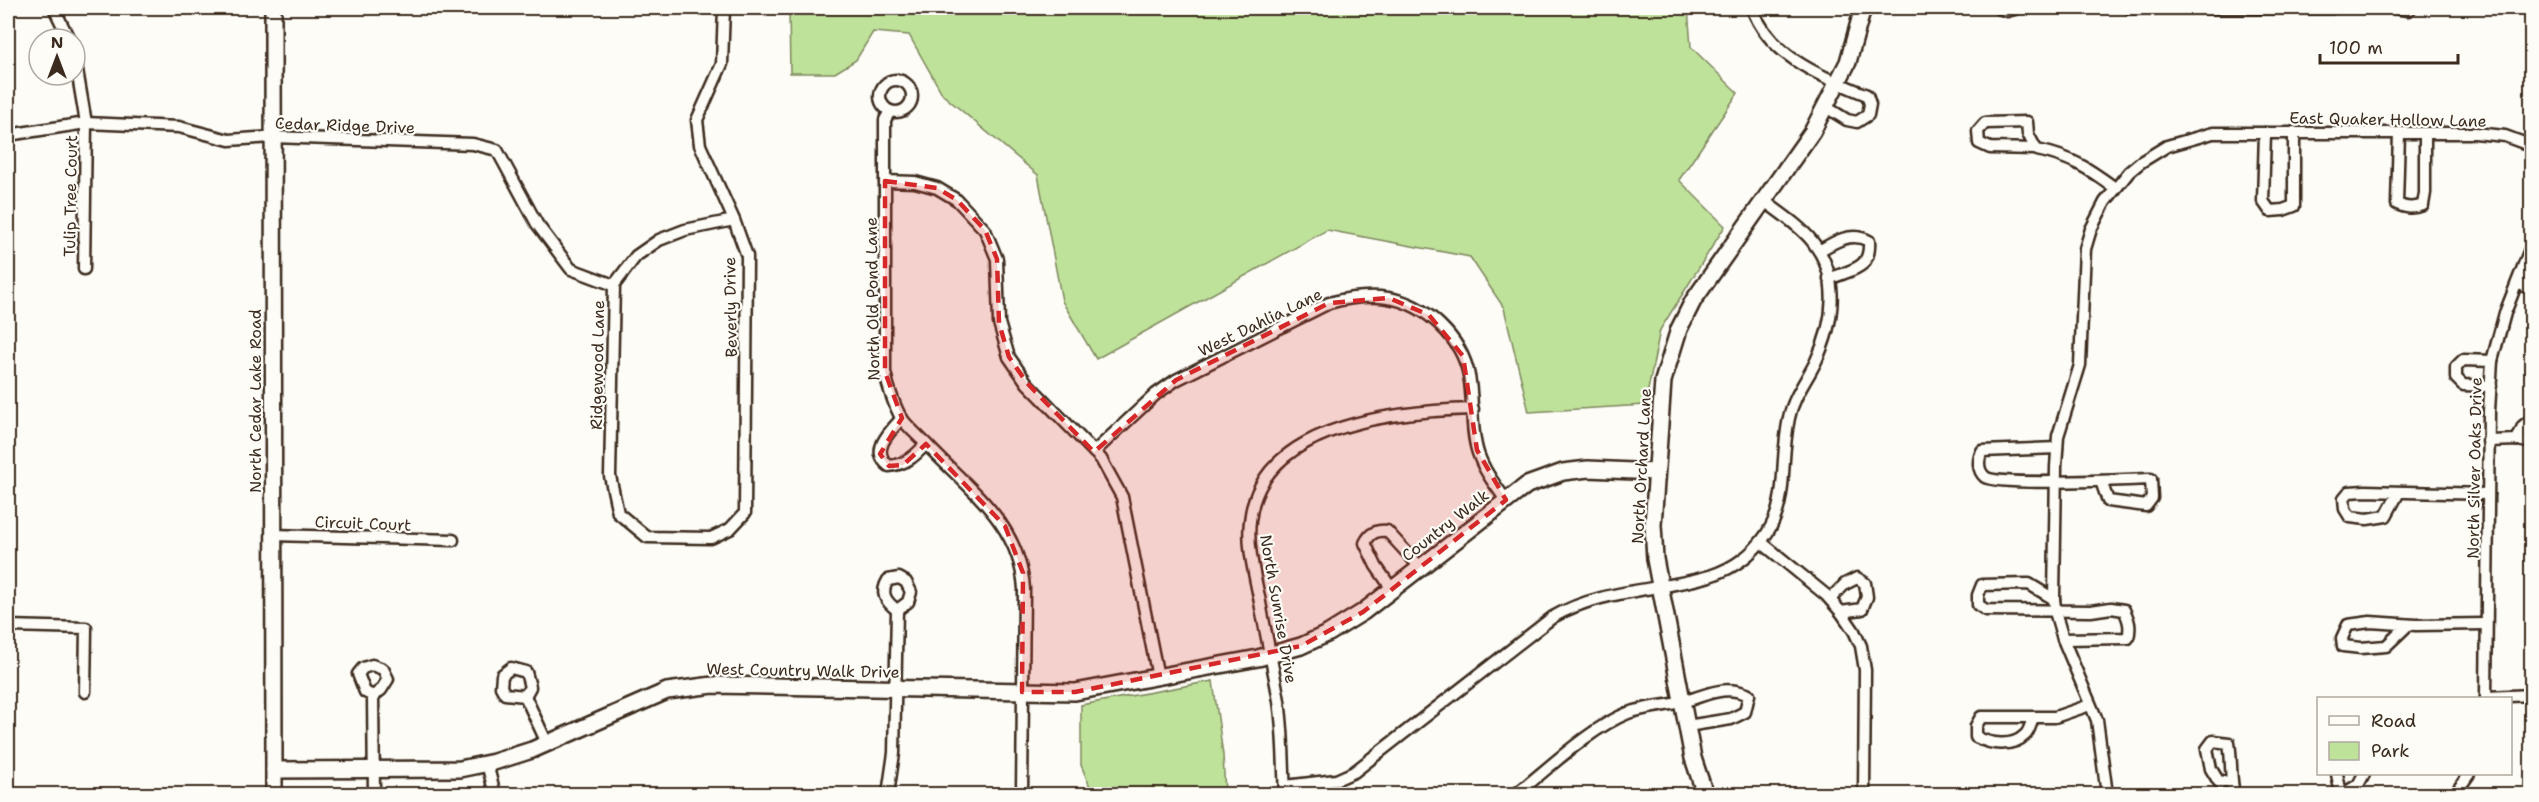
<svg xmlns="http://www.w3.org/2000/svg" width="2539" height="802" font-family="'Shantell Sans',sans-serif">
  <rect width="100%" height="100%" fill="#fdfcf7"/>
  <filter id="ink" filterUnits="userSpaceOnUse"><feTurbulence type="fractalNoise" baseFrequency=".0167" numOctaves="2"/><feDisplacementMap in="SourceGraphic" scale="12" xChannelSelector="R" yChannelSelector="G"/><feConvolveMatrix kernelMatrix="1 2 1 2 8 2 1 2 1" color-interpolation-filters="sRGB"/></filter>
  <g filter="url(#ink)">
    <g fill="#bfe29b" stroke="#7d865c" stroke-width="1.5">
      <polygon points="789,8 1688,8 1691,47 1738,93 1679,180 1725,226 1660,330 1645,405 1529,412 1504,308 1470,257 1327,230 1096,359 1062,301 1038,175 943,95 909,35 873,32 856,60 835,73 790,73"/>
      <polygon points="1213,681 1223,755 1225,794 1093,794 1081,765 1081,705"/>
    </g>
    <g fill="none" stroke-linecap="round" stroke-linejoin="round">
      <defs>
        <g id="street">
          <polyline points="54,8 69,39"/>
          <polyline points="724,8 722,64 697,120 700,145 734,220 747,256 745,513 730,529 711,538 647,537 618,513 610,476 614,285 636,256 659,240 685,230 734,220"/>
          <path d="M1752,8c19,50 69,68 115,87l3,9 -2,11 -11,7 -10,-2 -21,-13"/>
          <polyline points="1998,8 2007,11 2018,8"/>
          <polyline points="2129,8 2332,8"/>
          <polyline points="2394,8 2408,10 2411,8"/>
          <polyline points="75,58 86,123 84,269"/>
          <circle cx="896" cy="96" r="16"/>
          <path d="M890,111l-5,9v252c3,15 8,30 15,44 7,11 20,21 29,31 41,43 91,77 95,142l-2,205"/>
          <polyline points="2265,133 2263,201 2270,211 2283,210 2294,206 2294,132"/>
          <path d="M2399,133l-2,71c9,4 16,5 26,1l2,-12v-60"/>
          <polyline points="8,135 86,123 179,127 229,140 272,137 473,144 497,150 537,224 571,269 614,285"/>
          <path d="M2036,149l-46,-1 -11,-5 -1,-12 7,-8 42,-1 1,12 8,15 1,1c34,7 51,18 78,38"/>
          <polyline points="885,181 915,182 937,188 957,200 985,230 997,259 999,323 1009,357 1027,383 1101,459 1122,497 1158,677"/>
          <path d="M1819,251c15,-9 32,-20 50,-10 2,29 -17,28 -40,38"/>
          <polyline points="2517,283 2532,289"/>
          <polyline points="2491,386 2463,385 2456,378 2456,367 2463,360 2492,361"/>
          <path d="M902,418c-12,13 -33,33 -13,48 17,-2 25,-9 37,-22"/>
          <polyline points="2517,440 2523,426 2532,419"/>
          <polyline points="2488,441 2518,440 2532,443"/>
          <path d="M2057,448l-75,3c-4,8 -5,19 3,26 12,9 143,3 166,2l1,19 -6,8 -38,-5 -7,-20"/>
          <path d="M1094,452l62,-58 20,-14 153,-77c19,-5 39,-8 59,-5 38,6 74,40 81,78 5,24 1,53 9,77 6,18 17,32 28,47"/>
          <polyline points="2399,492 2386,516 2367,519 2350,517 2345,509 2344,498 2349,492 2365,491 2488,494"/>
          <polyline points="273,535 453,540"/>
          <polyline points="1761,542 1826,595 1841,612 1854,631 1861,646 1865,670 1864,794"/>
          <path d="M899,578l7,4 5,10 -3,10 -11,8c-12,-9 -17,-17 -9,-30z"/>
          <path d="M1392,589l-16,-23 -11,-23c5,-10 11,-13 22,-12l33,36"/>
          <polyline points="1830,599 1845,584 1857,578 1865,583 1867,597 1862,609 1841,612"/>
          <path d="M2054,599l-25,-15 -47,1 -4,10v10l8,5 105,1 20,-3 13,2c5,10 7,17 4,28l-65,1"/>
          <polyline points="2408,625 2386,646 2361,648 2343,646 2342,638 2348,625 2370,622 2416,625 2486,624"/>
          <polyline points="8,626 86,628 85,692"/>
          <polygon points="372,665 383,669 388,679 381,690 373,696 365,692 358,674 363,668"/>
          <polygon points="511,668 526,672 530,687 525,696 505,694 501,687 502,675"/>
          <polyline points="373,696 374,794"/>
          <polyline points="525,696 547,743"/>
          <polyline points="2486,697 2532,695"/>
          <polyline points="2486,698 2489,411 2492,361 2505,313 2532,244"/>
          <path d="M2033,718c-2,5 -4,14 -8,17 -13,13 -35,9 -49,2v-11l5,-9h74l35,-12"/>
          <polyline points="487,764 495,794"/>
          <polyline points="2337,774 2341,794"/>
          <path d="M2230,781l-11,1 -8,-13 -4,-20 6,-8 16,2c3,17 1,34 5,51"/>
          <path d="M1285,786l51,-6 18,-8 199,-155c36,-21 77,-25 117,-32 26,-5 51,-9 73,-26 52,-41 34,-85 46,-141 4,-21 18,-38 27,-57 18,-38 25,-84 -4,-120 -13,-16 -32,-28 -49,-41"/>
          <polyline points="888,794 894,753 897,610"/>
          <path d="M1285,794c-2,-32 -1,-67 -7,-99 -6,-33 -13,-65 -19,-98 -5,-25 -12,-51 -9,-76 10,-98 148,-110 223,-112"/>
          <path d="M1516,794c32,-25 74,-66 112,-81 17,-6 37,-7 54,-11 26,-7 41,-18 67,-7l-4,17 -14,7 -44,7"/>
          <polyline points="2107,794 2097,720 2063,639 2056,615 2054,599 2056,467 2058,436 2080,365 2085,249 2091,229 2105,202 2129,172 2141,162 2167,146 2213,133 2475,133 2505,136 2532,146"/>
          <polyline points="2343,794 2358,785 2364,774"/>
          <polyline points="2455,794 2469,774"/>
        </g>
        <g id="secondary">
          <polyline points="273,8 274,794"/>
          <polyline points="274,770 460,769 494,762 532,750 667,691 713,685 1075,692 1258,658 1301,646 1329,633 1363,612 1527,485 1563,472 1588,469 1656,472"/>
          <polyline points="1705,794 1693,758 1655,559 1653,525 1663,381 1679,329 1693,301 1812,132 1848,62 1863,8"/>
        </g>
      </defs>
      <use href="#street" stroke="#3b2a1e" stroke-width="15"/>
      <use href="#secondary" stroke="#3b2a1e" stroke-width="20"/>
      <use href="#street" stroke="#fdfcf7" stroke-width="10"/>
      <use href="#secondary" stroke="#fdfcf7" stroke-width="15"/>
    </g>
  </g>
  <path fill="#d62828" fill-opacity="0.2" stroke="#d62828" stroke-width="4.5" stroke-dasharray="12 8" stroke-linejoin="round" d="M885,181l52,7 20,12 28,30 12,29 2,64 10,34 18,26 67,69 82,-72 153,-77 60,-5 40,17 34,41 14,94 29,50 -143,112 -62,34 -226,46h-53l1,-119 -18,-47 -79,-82 -23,21 -14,1 -9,-12 22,-36 -17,-46z"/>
  <g text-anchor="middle" stroke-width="4.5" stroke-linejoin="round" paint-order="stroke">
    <g font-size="16" fill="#3b2a1e" stroke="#fdfcf7">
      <text transform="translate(2388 119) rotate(1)" y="6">East Quaker Hollow Lane</text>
      <text transform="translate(345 125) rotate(2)" y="6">Cedar Ridge Drive</text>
      <text transform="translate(70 196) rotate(-89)" y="6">Tulip Tree Court</text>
      <text transform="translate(872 299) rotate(-91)" y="6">North Old Pond Lane</text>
      <text transform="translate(730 307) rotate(-91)" y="6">Beverly Drive</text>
      <text transform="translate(1260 322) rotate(-26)" y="6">West Dahlia Lane</text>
      <text transform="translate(597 365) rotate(-89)" y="6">Ridgewood Lane</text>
      <text transform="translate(255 401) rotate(-90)" y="6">North Cedar Lake Road</text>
      <text transform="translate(1641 466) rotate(-87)" y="6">North Orchard Lane</text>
      <text transform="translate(2474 468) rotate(-89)" y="6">North Silver Oaks Drive</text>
      <text transform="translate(363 523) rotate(2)" y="6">Circuit Court</text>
      <text transform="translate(1445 525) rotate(-38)" y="6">Country Walk</text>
      <text transform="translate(1279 609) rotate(80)" y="6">North Sunrise Drive</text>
      <text transform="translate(803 670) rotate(1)" y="6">West Country Walk Drive</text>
    </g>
  </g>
  <rect width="2539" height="802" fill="none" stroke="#fdfcf7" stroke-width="30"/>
  <rect x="15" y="15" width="2509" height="772" fill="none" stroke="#3b2a1e" stroke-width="2" filter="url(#ink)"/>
  <rect x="2317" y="697" width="195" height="78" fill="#fdfcf7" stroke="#afa8a0" stroke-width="1.5"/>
  <rect x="2329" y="716" width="30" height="9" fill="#fdfcf7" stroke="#afa8a0" stroke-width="1.5"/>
  <text x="2371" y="727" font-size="18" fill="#3b2a1e">Road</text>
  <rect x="2329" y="742" width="30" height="18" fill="#bfe29b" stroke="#afa8a0" stroke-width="1.5"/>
  <text x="2371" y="757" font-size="18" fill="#3b2a1e">Park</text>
  <g transform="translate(57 57)"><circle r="28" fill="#fdfcf7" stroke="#afa8a0" stroke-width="1.5"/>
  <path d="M0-4.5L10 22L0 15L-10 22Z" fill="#3b2a1e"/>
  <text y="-9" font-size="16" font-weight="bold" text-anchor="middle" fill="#3b2a1e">N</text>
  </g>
  <path d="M2320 54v9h138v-9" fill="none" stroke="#3b2a1e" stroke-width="3"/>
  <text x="2329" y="54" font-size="18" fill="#3b2a1e" stroke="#fdfcf7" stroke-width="4.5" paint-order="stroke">100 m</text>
</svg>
